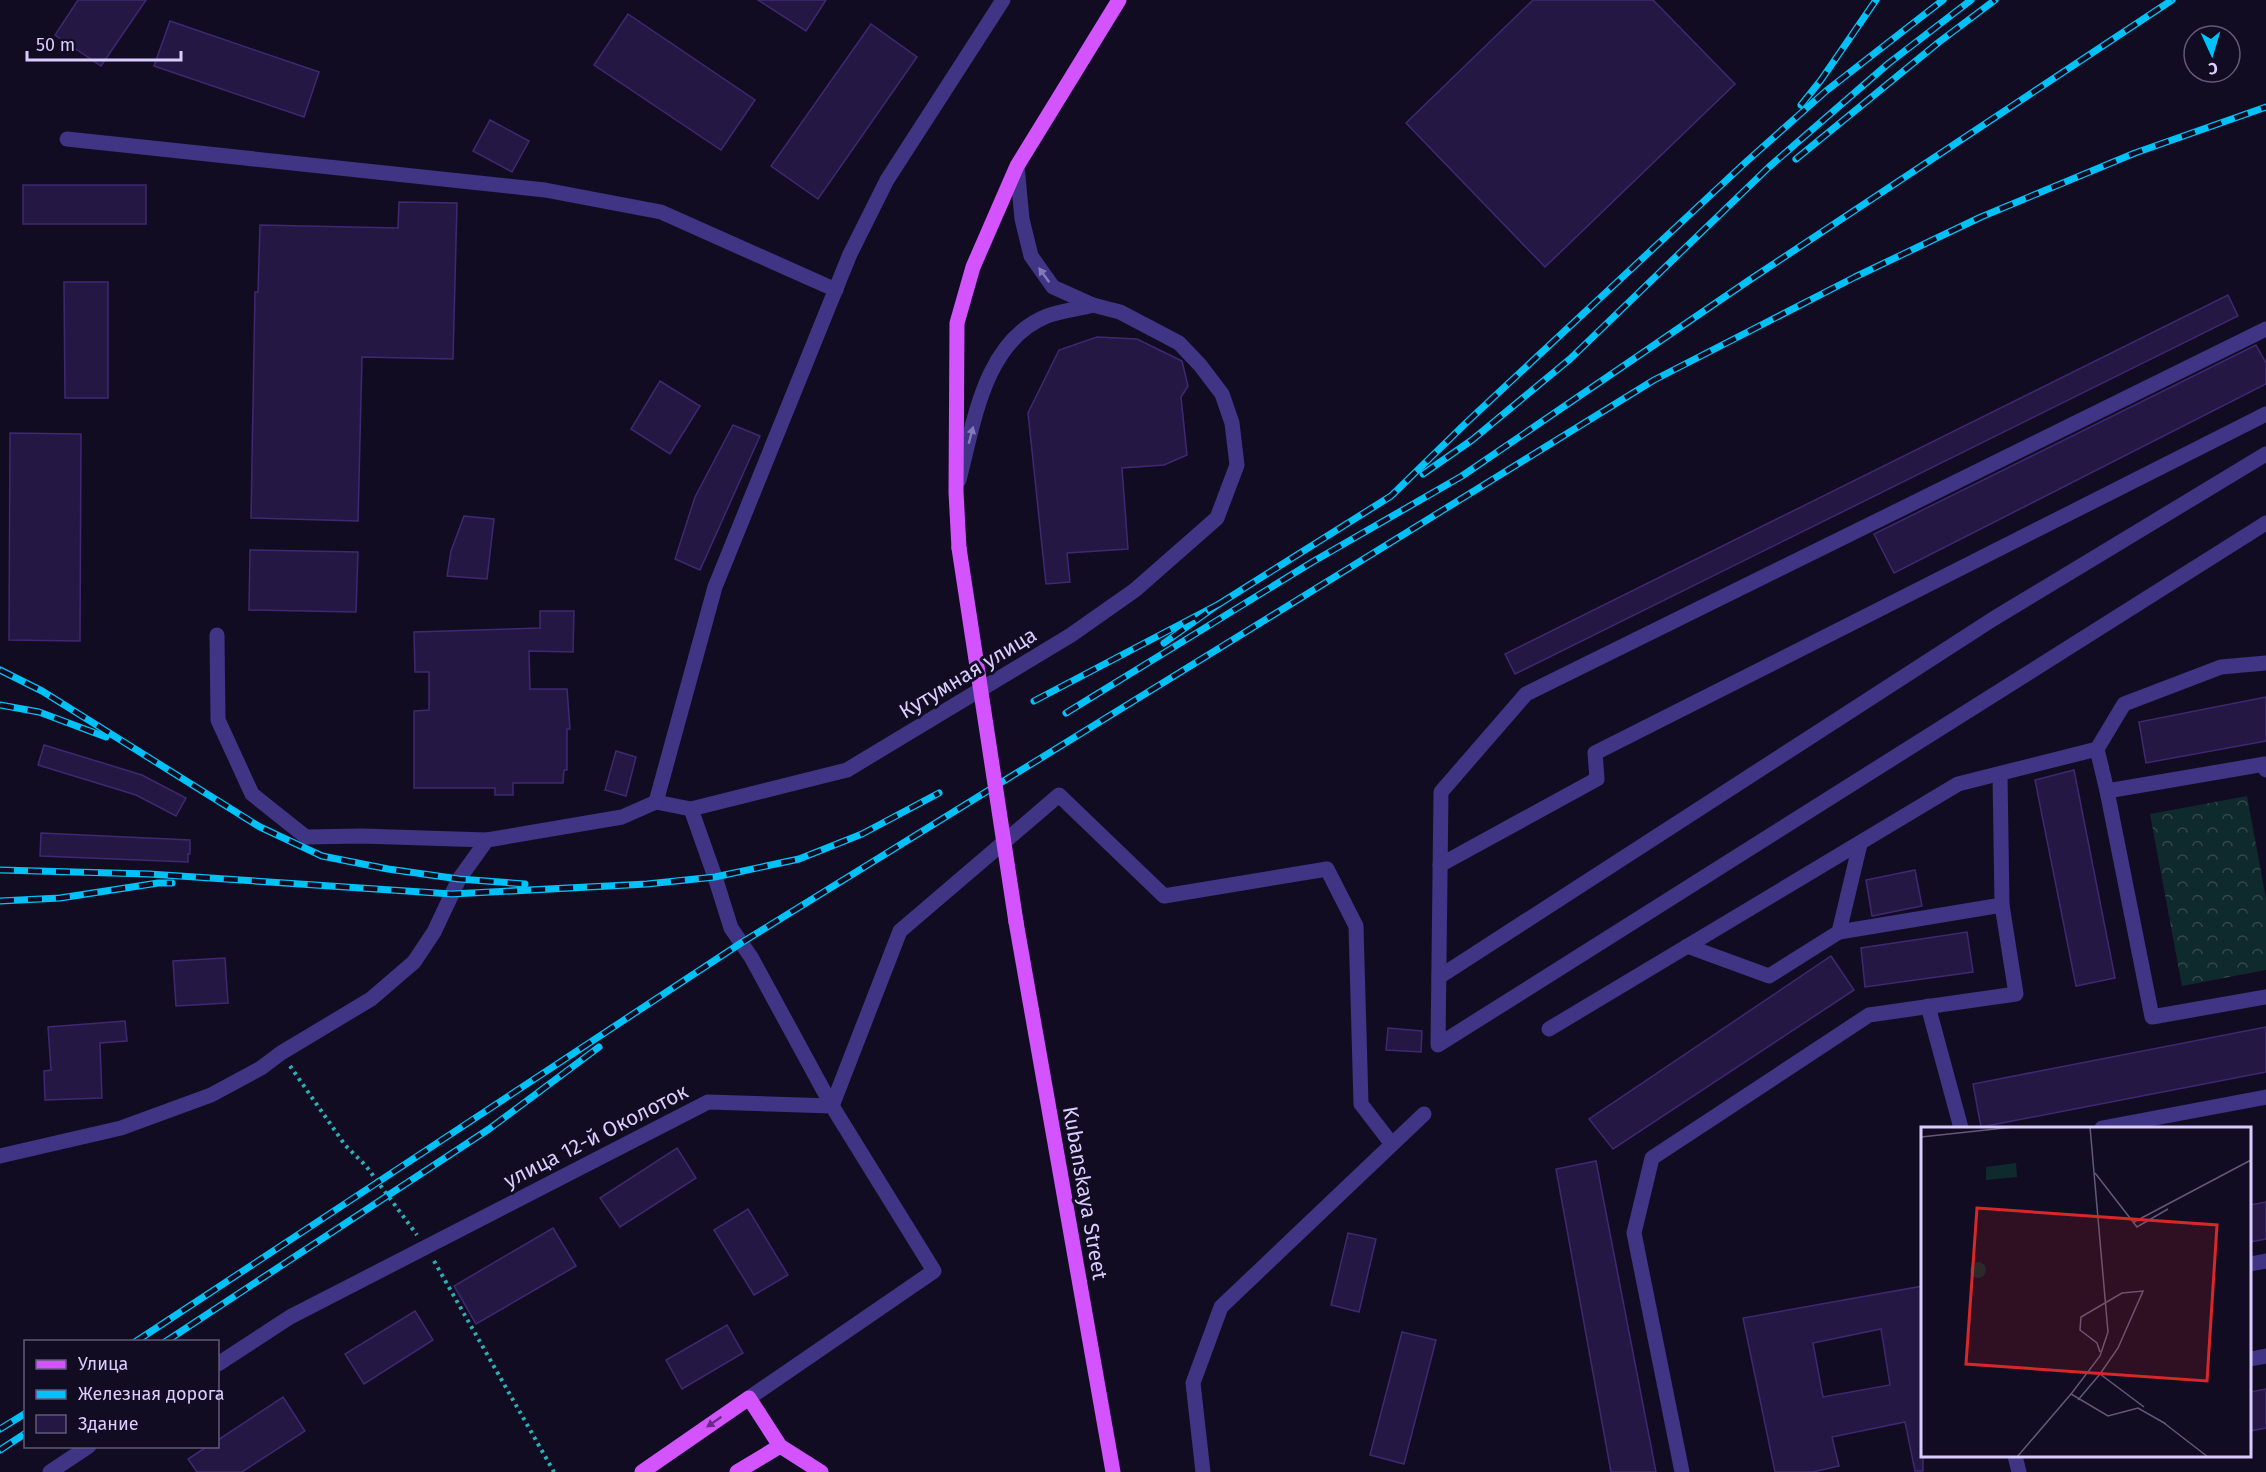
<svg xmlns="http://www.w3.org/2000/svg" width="2266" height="1472" font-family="'Fira Sans',sans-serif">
  <defs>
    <pattern id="forest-crowns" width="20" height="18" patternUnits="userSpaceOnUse" patternTransform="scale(1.5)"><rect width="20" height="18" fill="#0f2a2c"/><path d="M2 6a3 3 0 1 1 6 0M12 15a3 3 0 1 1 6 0" fill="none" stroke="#31484c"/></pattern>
  </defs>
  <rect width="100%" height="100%" fill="#120c22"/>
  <polygon fill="url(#forest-crowns)" points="2247,796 2266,899 2266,970 2182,986 2150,814"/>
  <g fill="#251744" stroke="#3f2872" stroke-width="1.5" fill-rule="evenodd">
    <polygon points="78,0 146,0 101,66 55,35"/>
    <polygon points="758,0 826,0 806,31"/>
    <polygon points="1533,0 1653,0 1735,84 1545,267 1406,123"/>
    <polygon points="628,14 755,100 721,150 594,65"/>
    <polygon points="170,21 319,72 304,117 154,66"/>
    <polygon points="871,24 917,57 818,199 771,166"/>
    <polygon points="490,120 529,141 512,172 473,151"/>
    <rect x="23" y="185" width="123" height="39"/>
    <polygon points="399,202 457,203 453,359 362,357 358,521 251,518 255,292 258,292 260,225 398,228"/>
    <polygon points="64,282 108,282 108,398 65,398"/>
    <polygon points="2228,295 2238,316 1515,674 1505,654"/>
    <polygon points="1097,337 1137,339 1182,361 1188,386 1181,397 1187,455 1164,465 1122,468 1128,549 1067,553 1070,582 1046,584 1028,413 1059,350"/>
    <polygon points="2256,345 2266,363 2266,384 1894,573 1874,534"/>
    <polygon points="660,381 700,406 670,454 631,429"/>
    <polygon points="733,425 760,436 700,570 675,559 695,497"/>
    <polygon points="10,433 81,434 80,641 9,640"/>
    <polygon points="464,516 494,519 487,579 447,576 451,551"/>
    <polygon points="250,550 358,552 356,612 249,610"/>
    <polygon points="540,611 574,611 573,652 529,651 530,689 567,689 570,729 567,729 567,770 564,770 563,783 513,783 513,795 495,795 495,788 414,788 414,711 429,710 429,672 415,672 414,632 540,628"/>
    <polygon points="2266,697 2266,741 2146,763 2139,722"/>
    <polygon points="44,745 142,775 186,798 176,816 136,795 38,765"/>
    <polygon points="616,751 636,757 626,796 605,790"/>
    <polygon points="2074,770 2115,978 2076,986 2035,780"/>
    <polygon points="41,833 190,840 190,854 188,854 188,862 40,856"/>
    <polygon points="1915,870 1922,906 1872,916 1866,880"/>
    <polygon points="1967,932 1973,972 1865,987 1861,948"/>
    <polygon points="1831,956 1854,990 1613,1149 1589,1119"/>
    <polygon points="225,958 228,1003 176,1006 173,961"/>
    <polygon points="125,1021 127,1041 100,1043 102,1098 45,1100 44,1071 51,1070 48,1027"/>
    <polygon points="2266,1027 2266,1072 1981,1127 1973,1084"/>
    <polygon points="1388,1028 1422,1031 1421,1052 1386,1050"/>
    <polygon points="677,1148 696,1178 620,1227 600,1198"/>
    <polygon points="1596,1161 1656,1472 1611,1472 1556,1169"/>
    <polygon points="2266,1202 2266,1239 2250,1242 2250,1205"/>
    <polygon points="748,1209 788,1275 754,1295 714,1230"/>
    <polygon points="553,1228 576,1266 476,1324 454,1286"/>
    <polygon points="1348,1233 1376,1239 1359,1312 1331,1305"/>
    <path d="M1923,1286v185h-8l-10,-49 -73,15 7,29 -26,6h-38l-32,-154zM1881,1329l9,56 -67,12 -10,-54z"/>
    <polygon points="415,1311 433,1340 364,1384 345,1354"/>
    <polygon points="727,1325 743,1353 682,1389 666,1360"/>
    <polygon points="1402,1332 1436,1340 1404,1464 1370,1455"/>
    <polygon points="2266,1389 2266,1428 2250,1431 2250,1392"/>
    <polygon points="283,1397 305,1431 242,1472 197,1472 188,1459 208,1446 218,1446 218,1440"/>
  </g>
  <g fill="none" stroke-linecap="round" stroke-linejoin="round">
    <g stroke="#27b1b9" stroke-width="4" stroke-dasharray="3 4.5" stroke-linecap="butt">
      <polyline points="290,1066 345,1145 366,1166 417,1235"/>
      <polyline points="434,1261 554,1472"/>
    </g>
    <g stroke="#403484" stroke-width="15">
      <polyline points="67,139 545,190 661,212 836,290"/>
      <polyline points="2266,329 1526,694 1441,792 1438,1045 2266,523"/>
      <path d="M959,480c15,-57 25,-139 88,-164 14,-5 31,-7 46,-11"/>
      <polyline points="217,635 218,720 252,794 306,837 362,836 487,840"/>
      <polyline points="2097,749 2107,791"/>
      <polyline points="2266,770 2265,764 2107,791 2152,1017 2266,997"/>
      <polyline points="2000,774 2002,905"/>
      <polyline points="656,802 691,809 847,770 1071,635 1135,590 1217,518 1237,465 1232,423 1222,394 1200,365 1179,343 1120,312 1093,305 1053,287 1031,256 1022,219 1017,166"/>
      <polyline points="656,802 715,587 850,254 887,180 1003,0"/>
      <polyline points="691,809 715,877 731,928 751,957 832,1106"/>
      <polyline points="1440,865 1597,779 1595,753 2266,414"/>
      <polyline points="1687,946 1769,976 1839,932 1860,844"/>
      <polyline points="1439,977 1993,619 2266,454"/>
      <polyline points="1928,1006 1961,1128"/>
      <polyline points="1549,1029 1958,784 2097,749 2124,704 2221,667 2266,663"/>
      <polyline points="832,1106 900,931 1059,795 1164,896 1327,869 1356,926 1361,1104 1391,1143"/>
      <polyline points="2102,1128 2266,1097"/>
      <polyline points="0,1156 121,1128 211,1095 261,1068 281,1053 371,999 414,962 434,932 459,879 487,840 622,817 656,802"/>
      <polyline points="2250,1264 2266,1261"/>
      <polyline points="2250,1359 2266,1356"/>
      <polyline points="218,1364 290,1317 708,1102 832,1106 934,1271 749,1398"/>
      <polyline points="2015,1456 2019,1472"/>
      <polyline points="50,1472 89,1446"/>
      <polyline points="1203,1472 1193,1383 1221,1307 1424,1114"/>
      <polyline points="1682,1472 1634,1233 1652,1158 1869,1015 2016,994 2002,905 1839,932"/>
    </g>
    <g stroke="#d354ff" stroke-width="15">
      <polyline points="959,548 956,492 957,323 973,267 1017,166 1119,0"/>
      <polyline points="1016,922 1113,1472"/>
      <polyline points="642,1472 749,1398 780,1446 821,1472"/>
      <polyline points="737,1472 780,1446"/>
    </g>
    <defs>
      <g id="rail">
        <polyline points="1801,105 1821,80 1876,0"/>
        <polyline points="1796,159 1939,42 1995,0"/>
        <polyline points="1423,474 1472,440 1570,359 1769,167 1889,63 1971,0"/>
        <polyline points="1219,604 1391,496 1467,422 1747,161 1826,91 1943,0"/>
        <polyline points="0,670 42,691 260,827 322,856 388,869 459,879 525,884"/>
        <polyline points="1034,701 1219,604 1164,643"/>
        <polyline points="0,705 39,712 106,737"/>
        <polyline points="1066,713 1314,561 1462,476 1748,281 2172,0"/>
        <polyline points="0,870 149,874 452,894 647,884 715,877 799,859 862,834 939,793"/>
        <polyline points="0,901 60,898 158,883 172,883"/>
        <polyline points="135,1342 741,943 1654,380 1855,277 1981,217 2135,153 2266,107"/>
        <polyline points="165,1342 489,1129 599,1047"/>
        <polyline points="0,1429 26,1413"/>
        <polyline points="0,1450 26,1433"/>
      </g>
    </defs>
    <use href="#rail" stroke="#00c2f8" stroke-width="7"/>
    <use href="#rail" stroke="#120c22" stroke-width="4.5" stroke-dasharray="14" stroke-linecap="butt"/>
    <polyline stroke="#d354ff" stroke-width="15" points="959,548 1016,922"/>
  </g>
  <defs><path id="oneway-solid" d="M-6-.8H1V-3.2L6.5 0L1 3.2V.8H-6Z" transform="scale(1.5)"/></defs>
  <g fill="#8579bb">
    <use href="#oneway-solid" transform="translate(1044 275) rotate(-126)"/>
    <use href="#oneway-solid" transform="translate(971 435) rotate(-75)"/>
  </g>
  <use fill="#692c85" href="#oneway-solid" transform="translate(714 1422) rotate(145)"/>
  <g text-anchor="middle" stroke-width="6" stroke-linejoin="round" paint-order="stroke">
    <g font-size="21" fill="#d9cdff" stroke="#120c22">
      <text transform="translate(968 673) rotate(-31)" y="7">Кутумная улица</text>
      <text transform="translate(596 1136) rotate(-27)" y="7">улица 12-й Околоток</text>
      <text transform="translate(1085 1193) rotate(80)" y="7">Kubanskaya Street</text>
    </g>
  </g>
  <g transform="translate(1921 1127)">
    <rect width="330" height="330" fill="#120c22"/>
    <path d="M49 143a8 8 0 1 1 16 0a8 8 0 1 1-16 0Z" fill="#0f2a2c"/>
    <path d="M95,36l1,14 -31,3v-13z" fill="#0f2a2c"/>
    <path fill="none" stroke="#62597a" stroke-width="1.5" d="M169,0l18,205 -8,24 -29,38 37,22 30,-8 28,16M0,10l93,-10M174,46l42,54 31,-18M213,95l117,-62M179,247l18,-26 25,-57 -21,2 -41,24 -1,13 17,13 3,9M157,273l22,-26 44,33M243,296l44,34M96,330l54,-63"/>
    <path fill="#d62828" fill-opacity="0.15" stroke="#d62828" stroke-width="3" d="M56,81l240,17 -10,156 -241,-17z"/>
    <rect width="330" height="330" fill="none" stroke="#d9cdff" stroke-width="3"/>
  </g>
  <rect x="24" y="1340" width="195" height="108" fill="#120c22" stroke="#62597a" stroke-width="1.5"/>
  <rect x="36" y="1360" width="30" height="9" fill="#d354ff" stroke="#62597a" stroke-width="1.5"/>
  <text x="78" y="1370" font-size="18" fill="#d9cdff">Улица</text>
  <rect x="36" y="1390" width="30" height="9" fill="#00c2f8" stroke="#62597a" stroke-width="1.5"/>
  <text x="78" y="1400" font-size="18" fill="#d9cdff">Железная дорога</text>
  <rect x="36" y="1415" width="30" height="18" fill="#251744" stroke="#62597a" stroke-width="1.5"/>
  <text x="78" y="1430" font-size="18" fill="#d9cdff">Здание</text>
  <g transform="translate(2212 54) rotate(176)"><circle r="28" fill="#120c22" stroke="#62597a" stroke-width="1.5"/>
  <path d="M0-4.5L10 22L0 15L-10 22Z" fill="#00c2f8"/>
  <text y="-9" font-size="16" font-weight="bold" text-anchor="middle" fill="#d9cdff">С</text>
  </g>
  <path d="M27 51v9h154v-9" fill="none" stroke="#d9cdff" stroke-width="3"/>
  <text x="36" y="51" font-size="18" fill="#d9cdff" stroke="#120c22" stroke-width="4.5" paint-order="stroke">50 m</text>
</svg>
